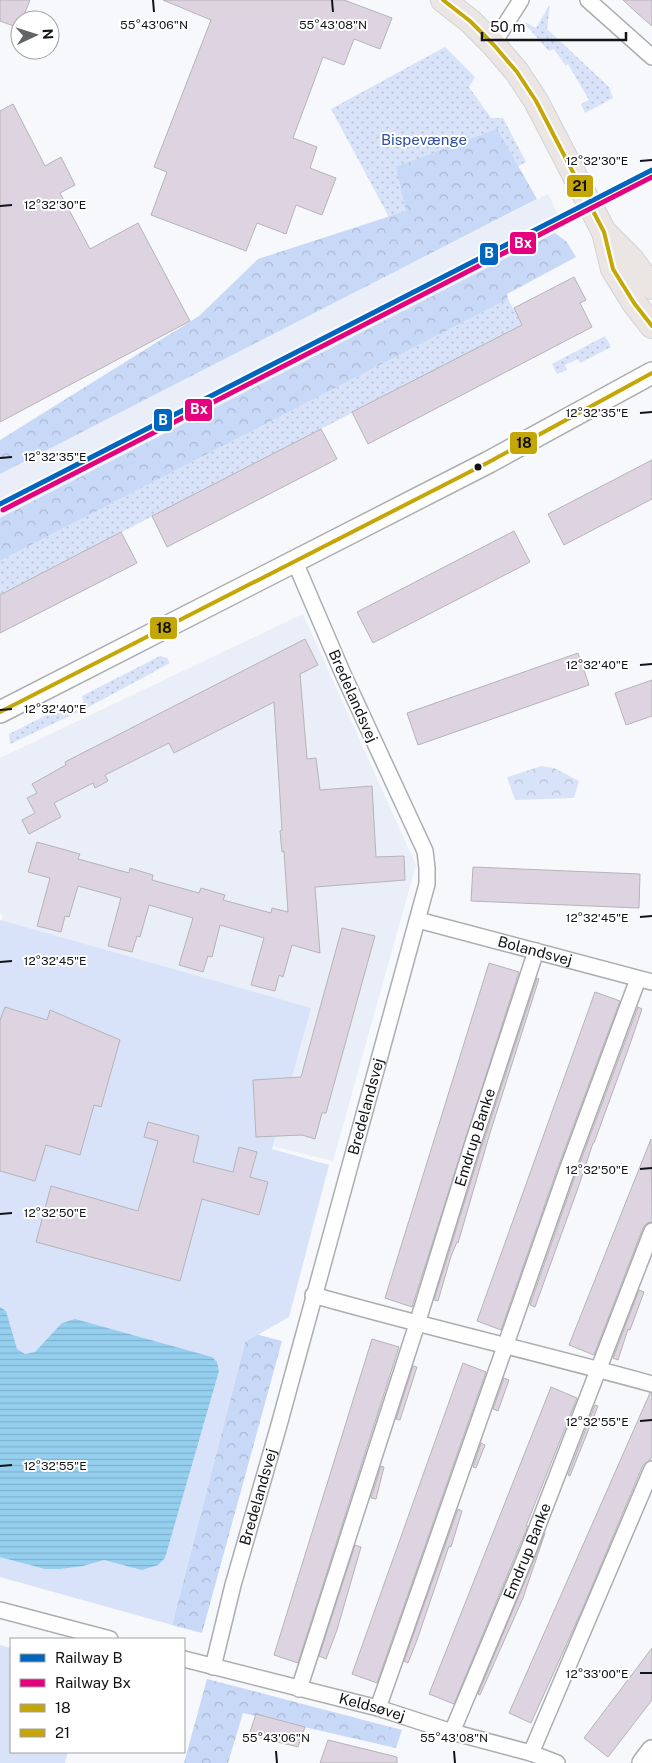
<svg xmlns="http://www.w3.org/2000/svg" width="652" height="1763" font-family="'Public Sans',sans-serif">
  <defs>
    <pattern id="grass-dots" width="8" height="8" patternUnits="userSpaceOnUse" patternTransform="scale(1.25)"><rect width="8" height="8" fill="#d8e3f9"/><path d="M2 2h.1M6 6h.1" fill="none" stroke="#b8c2d5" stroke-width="1.8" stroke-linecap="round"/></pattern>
    <pattern id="forest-crowns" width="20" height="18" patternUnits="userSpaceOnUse" patternTransform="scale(1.25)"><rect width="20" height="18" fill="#c8d8f7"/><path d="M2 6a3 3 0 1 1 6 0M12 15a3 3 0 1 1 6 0" fill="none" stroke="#abb8d3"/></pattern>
    <pattern id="park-crowns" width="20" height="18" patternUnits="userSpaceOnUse" patternTransform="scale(1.25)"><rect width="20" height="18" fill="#d8e3f9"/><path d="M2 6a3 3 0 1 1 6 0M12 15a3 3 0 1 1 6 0" fill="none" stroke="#b8c2d5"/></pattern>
    <pattern id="water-rules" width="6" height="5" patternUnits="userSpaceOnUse" patternTransform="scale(1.25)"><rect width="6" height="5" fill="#95cfef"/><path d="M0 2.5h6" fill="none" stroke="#7fb1cc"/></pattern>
  </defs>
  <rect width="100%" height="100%" fill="#f6f8fb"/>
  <g fill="#e9eef8">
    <polygon points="548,194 563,224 555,233 0,518 0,474"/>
    <polygon points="303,614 416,865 333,1161 106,1106 0,925 3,915 0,913 0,758"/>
  </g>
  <g fill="url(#grass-dots)">
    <polygon points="550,4 547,29 609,87 613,98 585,113 581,104 589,100 568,64 566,66 554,49 549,51 525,24 525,22 536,28"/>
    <polygon points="445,47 475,77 469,87 491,118 503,118 526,162 397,232 331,109"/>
    <polygon points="508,299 522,325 0,595 0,561"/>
    <polygon points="605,336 611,347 580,363 578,359 565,365 567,370 557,374 552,364"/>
    <polygon points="160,656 167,658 170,663 85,709 82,696"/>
    <polygon points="70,703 78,712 10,744 9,734"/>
  </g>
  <g fill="url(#forest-crowns)">
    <polygon points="497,129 537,199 0,474 0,440 199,316 258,259 406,211 396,167"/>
    <polygon points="555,233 567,242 576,257 507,294 508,299 0,561 0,518"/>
    <polygon points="0,1234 240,1330 282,1341 202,1633 172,1625 245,1342"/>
    <polygon points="207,1679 402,1730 396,1748 243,1713 228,1763 184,1763"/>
  </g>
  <polygon fill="url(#park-crowns)" points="542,766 554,768 579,781 574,798 515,800 507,777"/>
  <g fill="#d8e3f9">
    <polygon points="0,920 311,1008 272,1149 329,1165 289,1317 245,1342 172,1625 0,1577"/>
    <polygon points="0,1645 11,1648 11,1752 68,1752 65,1763 0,1763"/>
  </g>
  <polygon fill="url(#water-rules)" points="0,1307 6,1311 17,1349 25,1354 35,1352 62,1323 75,1319 212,1357 217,1362 219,1371 165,1558 158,1565 142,1570 104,1560 83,1566 60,1569 45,1569 0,1557"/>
  <g fill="#ded3e0" stroke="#b5b4b7">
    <polygon points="0,0 30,0 22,20 20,20 19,28 0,21"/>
    <polygon points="163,0 344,0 392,18 380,49 354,39 344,65 323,57 293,138 317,147 310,168 336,178 322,215 296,205 286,234 257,223 246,251 151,215 167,172 154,167 211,20"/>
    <polygon points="623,0 652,0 652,26 637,13"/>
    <polygon points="13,104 45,166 61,157 75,185 60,193 90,249 138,223 190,321 0,422 0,111"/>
    <polygon points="574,277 586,300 580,303 592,327 368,444 352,412 522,325 514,308"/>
    <polygon points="321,429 337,459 167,547 152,516"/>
    <polygon points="652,460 652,499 564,545 548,514"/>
    <polygon points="514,531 530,562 373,643 357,612"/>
    <polygon points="121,532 137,563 0,633 0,595"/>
    <polygon points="305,639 318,665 300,674 307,759 316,758 320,790 372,786 376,857 404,856 405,880 315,887 320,953 292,945 283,977 279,975 275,991 251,985 264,938 220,925 212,957 208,956 203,972 179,965 193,918 149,905 140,937 137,936 132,952 108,946 121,898 78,886 69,917 65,916 61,932 37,926 50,878 28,872 37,842 80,854 78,859 129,873 130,868 153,875 152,880 199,893 201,888 225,895 223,900 271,913 272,908 288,912 284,851 282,852 280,831 282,830 274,702 174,753 169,743 105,775 108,781 95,788 93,783 54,803 61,817 29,834 22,820 35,813 27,798 37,793 32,784 66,765 65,762"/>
    <polygon points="578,653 589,685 418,745 407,713"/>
    <polygon points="652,680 652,716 626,725 615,693"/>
    <polygon points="473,867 640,874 639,908 471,901"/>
    <polygon points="342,928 375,936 326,1113 322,1113 315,1139 302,1135 256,1137 253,1080 301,1077"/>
    <polygon points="489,963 519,972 412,1307 385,1298"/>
    <polygon points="537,978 539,979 490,1133 458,1243 457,1242 451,1256 438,1301 434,1300 481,1149"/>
    <polygon points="595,992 620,1001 557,1170 501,1330 477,1321"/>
    <polygon points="5,1007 47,1020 50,1010 120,1040 101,1107 94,1105 80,1155 46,1145 35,1181 0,1171 0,1020"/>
    <polygon points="638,1007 642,1009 629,1047 594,1143 593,1143 578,1188 548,1271 535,1307 530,1305 575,1176"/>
    <polygon points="148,1122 199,1136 193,1162 233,1172 239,1147 257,1152 250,1177 268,1182 259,1215 202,1199 180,1281 36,1242 51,1186 138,1211 158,1141 144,1137"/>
    <polygon points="651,1139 652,1222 647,1223 643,1228 594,1355 569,1345"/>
    <polygon points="639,1290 644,1292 630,1330 628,1329 618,1360 613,1358"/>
    <polygon points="372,1339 399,1347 298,1663 274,1655"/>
    <polygon points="463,1363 486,1372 377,1683 352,1674"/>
    <polygon points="413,1366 417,1367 400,1420 396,1419"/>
    <polygon points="504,1378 509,1380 498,1411 493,1409"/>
    <polygon points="551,1387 577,1398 526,1526 528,1526 519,1547 454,1704 429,1694"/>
    <polygon points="650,1393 652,1393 652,1456 650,1460 643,1465 582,1610 531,1723 509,1713"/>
    <polygon points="595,1405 598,1406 570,1476 568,1475"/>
    <polygon points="481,1443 485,1445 476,1468 473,1467"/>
    <polygon points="381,1466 384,1467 376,1499 371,1498"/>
    <polygon points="458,1509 462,1511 451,1547 449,1546 417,1640 408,1663 404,1661"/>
    <polygon points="545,1533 523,1598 480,1695 478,1694"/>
    <polygon points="355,1545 361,1547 337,1630 326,1659 319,1656"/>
    <polygon points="652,1648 652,1700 608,1757 584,1738"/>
    <polygon points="256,1714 305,1727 298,1747 249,1735"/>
    <polygon points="328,1740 397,1757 397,1763 320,1763"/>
  </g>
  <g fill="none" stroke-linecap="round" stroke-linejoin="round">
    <defs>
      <g id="street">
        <polyline points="588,0 652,57"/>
        <polyline points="493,44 521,0"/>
        <path id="s1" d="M418,920l234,62"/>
        <path d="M313,1295c113,32 226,58 339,89"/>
        <polyline points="0,1610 110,1639"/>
        <path id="s2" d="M184,1659l194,49 74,24 79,21 26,10"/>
        <path id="s3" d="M213,1667l20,-82 46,-160 148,-541v-16l-2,-17 -82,-177 -48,-112"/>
        <path id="s4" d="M299,1689l118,-365 55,-178 64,-195"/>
        <polyline points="378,1708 566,1173 638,979"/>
        <path id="s5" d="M452,1732l76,-181 124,-320"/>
        <polyline points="531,1753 652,1469"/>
      </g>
      <g id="secondary">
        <polyline points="0,712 489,462 652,373"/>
        <polyline points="643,1763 652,1751"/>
      </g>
      <g id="primary">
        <polyline points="443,0 470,21 493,44 517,72 536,101 604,232 613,269 634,303 652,326"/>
        <polyline points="604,232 632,260 652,287"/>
      </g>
    </defs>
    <use href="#street" stroke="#abadb0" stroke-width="18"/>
    <use href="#secondary" stroke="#abadb0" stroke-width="24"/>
    <use href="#primary" stroke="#d1d2d4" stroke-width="26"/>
    <use href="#street" stroke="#fefefe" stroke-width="15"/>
    <use href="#secondary" stroke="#fefefe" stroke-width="21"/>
    <use href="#primary" stroke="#ebe5e4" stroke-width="24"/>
    <defs>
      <polyline id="bus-1" points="0,712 489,462 652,373"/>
      <polyline id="bus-2" points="443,0 470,21 493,44 517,72 536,101 604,232 613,269 634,303 652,326"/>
    </defs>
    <use href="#bus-1" stroke="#fff" stroke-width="8"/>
    <use href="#bus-2" stroke="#fff" stroke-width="8"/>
    <use href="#bus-1" stroke="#c4a606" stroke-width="4"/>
    <use href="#bus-2" stroke="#c4a606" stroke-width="4"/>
    <defs>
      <polyline id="rail-1" points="0,504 652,170"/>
      <polyline id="rail-2" points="3,510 652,177"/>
    </defs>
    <use href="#rail-1" stroke="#fff" stroke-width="9"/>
    <use href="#rail-2" stroke="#fff" stroke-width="9"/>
    <use href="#rail-1" stroke="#0065bd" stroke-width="5"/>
    <use href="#rail-2" stroke="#e5007d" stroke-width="5"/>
  </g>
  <path fill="none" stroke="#121417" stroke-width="2" d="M153,0l1,12M332,0l1,12M640,161l12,-1M0,206l12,-1M640,413l12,-1M0,458l12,-1M640,665l12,-1M0,710l12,-1M640,917l12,-1M0,962l12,-1M640,1169l12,-1M0,1214l12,-1M640,1421l12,-1M0,1466l12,-1M640,1673h12M276,1751l1,12M454,1751l1,12"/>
  <circle fill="#121417" stroke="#fff" stroke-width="2" cx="478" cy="467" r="4.5"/>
  <g text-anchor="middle" stroke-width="4" stroke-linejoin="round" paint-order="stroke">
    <g font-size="15" fill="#2e4f9c" stroke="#fff">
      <text x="424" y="145">Bispevænge</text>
    </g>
    <g font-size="15" fill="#121417" stroke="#fff">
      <text transform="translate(353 696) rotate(66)" y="5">Bredelandsvej</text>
      <text dy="5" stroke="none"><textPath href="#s1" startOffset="121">Bolandsvej</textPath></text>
      <text dy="5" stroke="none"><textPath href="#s3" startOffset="581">Bredelandsvej</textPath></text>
      <text dy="5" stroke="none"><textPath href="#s4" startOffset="579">Emdrup Banke</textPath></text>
      <text dy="5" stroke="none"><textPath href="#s3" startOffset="176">Bredelandsvej</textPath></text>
      <text dy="5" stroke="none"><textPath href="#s5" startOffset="196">Emdrup Banke</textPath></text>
      <text dy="5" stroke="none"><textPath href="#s2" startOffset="194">Keldsøvej</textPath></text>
    </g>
  </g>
  <g font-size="12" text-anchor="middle" fill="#121417" stroke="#fff" stroke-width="4" stroke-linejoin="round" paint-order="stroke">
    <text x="154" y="29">55°43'06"N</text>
    <text x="333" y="29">55°43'08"N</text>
    <text x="597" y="165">12°32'30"E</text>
    <text x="55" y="209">12°32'30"E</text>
    <text x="597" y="417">12°32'35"E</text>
    <text x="55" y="461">12°32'35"E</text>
    <text x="597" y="669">12°32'40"E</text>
    <text x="55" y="713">12°32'40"E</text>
    <text x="597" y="922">12°32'45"E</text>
    <text x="55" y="965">12°32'45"E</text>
    <text x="597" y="1174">12°32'50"E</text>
    <text x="55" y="1217">12°32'50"E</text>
    <text x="597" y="1426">12°32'55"E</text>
    <text x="55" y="1470">12°32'55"E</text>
    <text x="597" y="1678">12°33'00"E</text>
    <text x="276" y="1742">55°43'06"N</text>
    <text x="454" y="1742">55°43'08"N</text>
  </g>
  <g stroke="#fff" stroke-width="2">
    <rect x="566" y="174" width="28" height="24" rx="5" fill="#c4a606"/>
    <rect x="509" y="231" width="28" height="24" rx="5" fill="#e5007d"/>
    <rect x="479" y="242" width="20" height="24" rx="5" fill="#0065bd"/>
    <rect x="184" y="398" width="29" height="24" rx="5" fill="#e5007d"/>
    <rect x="153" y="408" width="20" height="24" rx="5" fill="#0065bd"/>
    <rect x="509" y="431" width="29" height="24" rx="5" fill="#c4a606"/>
    <rect x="149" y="616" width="29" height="24" rx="5" fill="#c4a606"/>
  </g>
  <g font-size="14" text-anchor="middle" font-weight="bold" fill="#fff">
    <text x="523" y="248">Bx</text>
    <text x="489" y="258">B</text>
    <text x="199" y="414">Bx</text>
    <text x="163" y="425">B</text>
  </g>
  <g font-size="14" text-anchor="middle" font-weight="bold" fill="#111">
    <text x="580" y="191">21</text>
    <text x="524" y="448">18</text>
    <text x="164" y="633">18</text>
  </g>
  <rect x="10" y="1638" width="175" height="115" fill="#ffffff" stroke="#a0a1a2"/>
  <rect x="20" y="1654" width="25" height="8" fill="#0065bd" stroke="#a0a1a2"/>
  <text x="55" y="1663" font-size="15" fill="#121417">Railway B</text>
  <rect x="20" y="1679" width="25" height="8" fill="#e5007d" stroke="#a0a1a2"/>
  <text x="55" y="1688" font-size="15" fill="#121417">Railway Bx</text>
  <rect x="20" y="1704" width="25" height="8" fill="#c4a606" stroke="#a0a1a2"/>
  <text x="55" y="1713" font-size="15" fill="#121417">18</text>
  <rect x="20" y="1729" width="25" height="8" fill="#c4a606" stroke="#a0a1a2"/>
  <text x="55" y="1738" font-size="15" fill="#121417">21</text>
  <g transform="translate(35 35) rotate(86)"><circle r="24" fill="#ffffff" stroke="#a0a1a2"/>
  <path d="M0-4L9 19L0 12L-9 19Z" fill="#626467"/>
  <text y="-8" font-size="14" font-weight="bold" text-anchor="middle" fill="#121417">N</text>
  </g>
  <path d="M482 32v8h144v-8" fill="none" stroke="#121417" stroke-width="2.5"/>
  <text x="490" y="32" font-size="15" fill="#121417" stroke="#ffffff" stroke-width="4" paint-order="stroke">50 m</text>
</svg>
